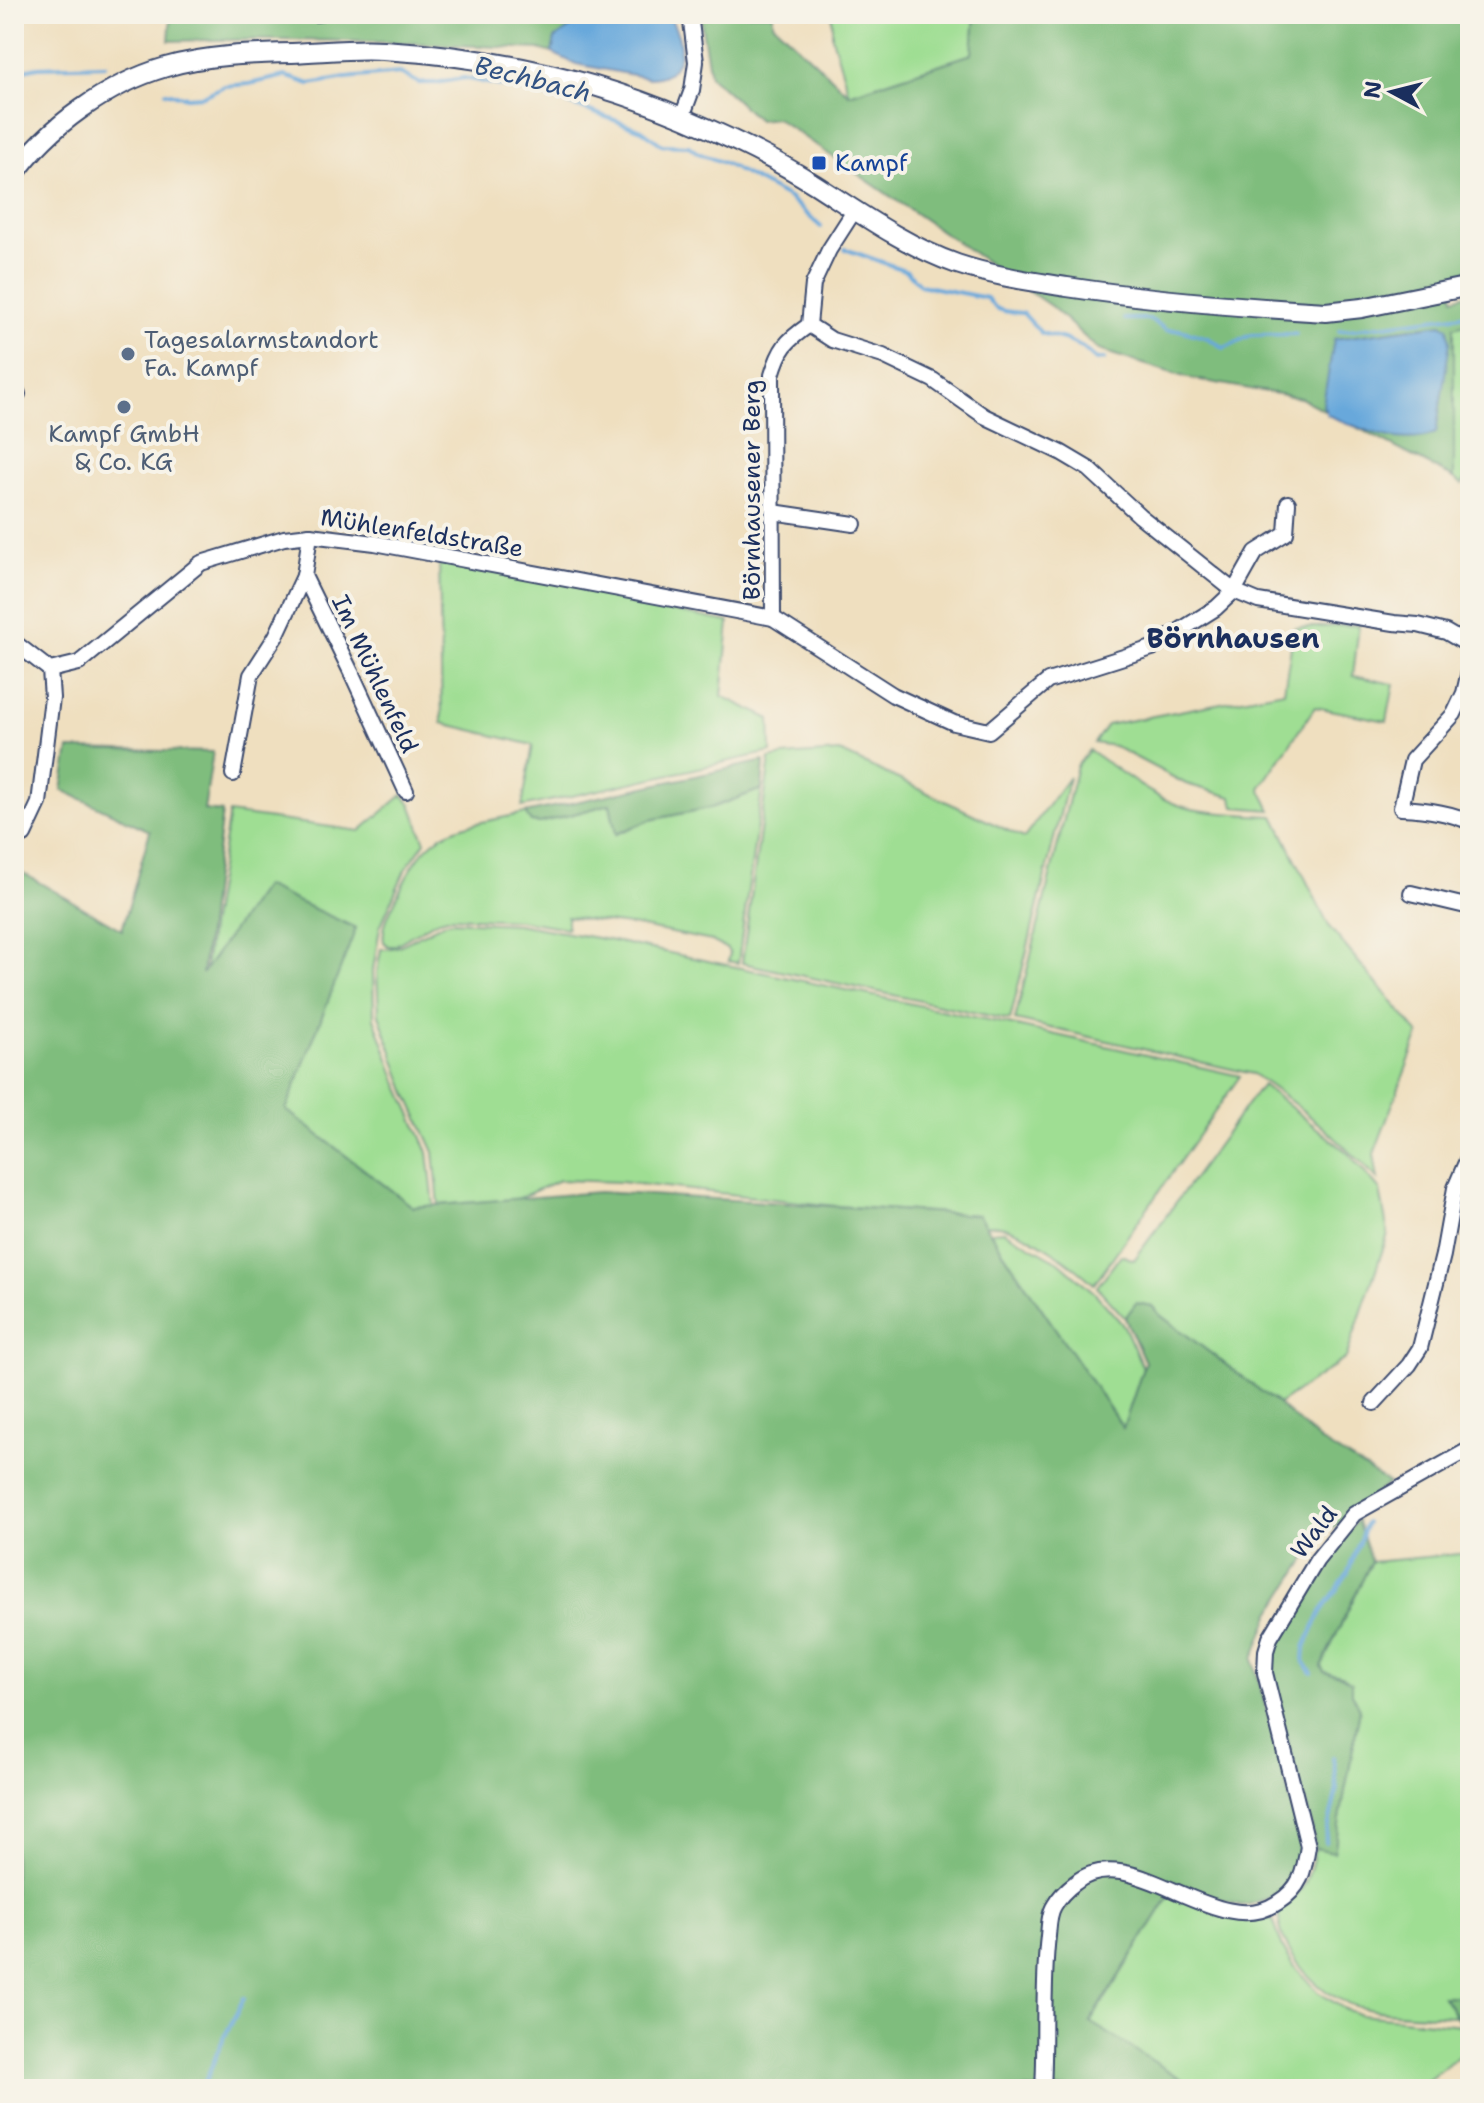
<svg xmlns="http://www.w3.org/2000/svg" width="1484" height="2103" font-family="'Shantell Sans',sans-serif">
  <rect width="100%" height="100%" fill="#f7f3e8"/>
  <filter id="ink" filterUnits="userSpaceOnUse"><feTurbulence type="fractalNoise" baseFrequency=".0125" numOctaves="2"/><feDisplacementMap in="SourceGraphic" scale="16" xChannelSelector="R" yChannelSelector="G"/><feConvolveMatrix kernelMatrix="1 2 1 2 8 2 1 2 1" color-interpolation-filters="sRGB"/></filter>
  <filter id="wash" filterUnits="userSpaceOnUse"><feTurbulence type="fractalNoise" baseFrequency=".006" numOctaves="4" result="noise"/><feDisplacementMap in="SourceGraphic" scale="32" xChannelSelector="R" yChannelSelector="G"/><feGaussianBlur stdDeviation="1.8" result="paint"/><feColorMatrix in="noise" values="0 0 0 0 0 0 0 0 0 0 0 0 0 0 0 0 0 1.4 0 .05"/><feComposite in="paint" operator="in"/></filter>
  <g filter="url(#wash)">
    <rect width="100%" height="100%" fill="#efdfbf"/>
    <g fill="#9fde93" stroke="#5d8678" stroke-width="2">
      <polygon points="832,14 975,14 972,54 849,94 832,37"/>
      <polygon points="1470,323 1470,474 1462,484 1454,478 1454,326"/>
      <polygon points="439,560 636,597 635,604 729,622 722,696 770,719 771,752 522,807 533,745 442,723"/>
      <polygon points="1359,625 1353,676 1394,684 1387,721 1315,707 1260,788 1271,810 1234,807 1232,797 1186,784 1114,746 1094,743 1107,725 1284,691 1294,628"/>
      <path d="M1089,750c32,21 65,51 103,59 27,5 55,6 82,7l56,112 89,106 -45,120 4,25c-38,-39 -79,-74 -125,-105l-238,-54 62,-254z"/>
      <polygon points="840,752 1024,838 1069,777 1010,1020 742,963 770,759 783,756"/>
      <path d="M762,789l-24,174 -10,-2 2,-7 -3,-5 -15,-8 -75,-15 -70,-9v11l-49,-8 -67,-3 -15,4 -42,25h-6l-4,-4c-3,-16 7,-32 14,-47 32,-72 56,-66 127,-82l6,9 9,1 70,-19 6,29 34,-13 64,-13z"/>
      <polygon points="402,795 411,804 425,842 405,870 380,927 373,970 374,1018 398,1084 428,1152 434,1206 413,1207 286,1110 205,970 210,928 229,813 360,831"/>
      <path d="M451,921l66,3 91,16 404,85 228,51 -146,208c-21,-19 -62,-50 -90,-57 -6,-2 -13,-2 -19,-2l-7,-10 -142,-9 -216,-24 -61,-2 -42,19 -78,6 -5,-53 -28,-61 -27,-76 -2,-43 4,-23c24,1 46,-22 70,-28z"/>
      <polygon points="1263,1085 1348,1153 1380,1190 1388,1234 1346,1358 1278,1404 1160,1315 1152,1306 1136,1303 1125,1318 1097,1287 1121,1255 1134,1260 1257,1091"/>
      <polygon points="1004,1231 1059,1262 1095,1293 1124,1326 1143,1368 1123,1429 990,1232"/>
      <path d="M1470,1553v444l-27,-1 12,20c-27,-2 -67,-1 -92,-8 -35,-8 -67,-38 -80,-71 -3,-8 -4,-17 -5,-24 26,-23 31,-31 37,-65l19,4 26,-143 -19,-33 -17,-4 -3,-5 50,-105z"/>
      <polygon points="1169,1896 1237,1919 1266,1918 1273,1920 1283,1948 1294,1966 1318,1992 1345,2009 1361,2015 1462,2025 1470,2037 1470,2047 1417,2089 1198,2089 1090,2023"/>
    </g>
    <g fill="#7fbd7d" stroke="#4d766e" stroke-width="2">
      <path d="M171,14h418l-34,25 -3,14 -13,-4c-123,-6 -247,-12 -370,-8z"/>
      <polygon points="701,14 773,14 773,23 849,94 972,54 975,14 1470,14 1470,270 1451,276 1454,298 1470,293 1470,323 1454,327 1454,478 1301,398 1188,378 1099,350 1052,307 776,118 758,120 710,76 702,28"/>
      <path d="M69,749l144,3 -9,58 18,2 -20,162 62,-88 92,42 -70,182 127,97 186,-15 379,23 145,213 22,-66 -20,-44 11,-15 16,3 8,9 118,89 44,38 67,41 -70,56 -48,74 -18,46 46,176c1,29 -6,62 -40,67 -6,1 -13,4 -19,3 -17,-3 -47,-17 -65,-23l-6,14 -79,126 108,67h-1184v-1221l108,62 28,-99 -88,-41z"/>
      <polygon points="764,761 762,789 714,807 650,820 616,834 610,804 540,823 531,822 525,813"/>
      <path d="M1357,1520l14,42 -50,104 3,6 17,4 11,7v10l8,16 -26,143 -19,-4c-4,-54 -61,-172 -37,-217 6,-13 17,-24 25,-35 18,-26 36,-51 54,-76z"/>
      <polygon points="1443,1996 1470,1997 1470,2037"/>
    </g>
    <g fill="#68a8db" stroke="#426c9c" stroke-width="2">
      <path d="M589,14h80c3,8 8,16 10,25 5,22 -7,39 -30,39l-73,-14 -24,-11 3,-14z"/>
      <path d="M1441,324l7,3 2,15 -14,91c-36,16 -75,-5 -109,-18l-4,-10 11,-66z"/>
    </g>
    <g fill="none" stroke-linecap="round" stroke-linejoin="round">
      <g stroke="#68a8db" stroke-width="4">
        <polyline points="14,72 38,67 105,65"/>
        <polyline points="166,92 187,97 203,96 224,86 249,84 285,76 310,84 346,78 400,73 419,83 435,83 464,78 548,96 642,130 662,145 689,146 698,153 726,164 789,198 821,227"/>
        <path d="M845,249l62,22 13,14 67,13c10,16 19,13 36,15l18,20 23,6 19,9 13,12 8,-1"/>
        <polyline points="1124,319 1149,319 1167,330 1180,330 1208,338 1224,348 1251,335 1296,334"/>
        <polyline points="1339,331 1470,314"/>
        <polyline points="1312,1673 1304,1661 1305,1647 1321,1612 1347,1575 1366,1523"/>
        <polyline points="1325,1842 1337,1789 1333,1757"/>
        <polyline points="202,2089 220,2046 244,1998"/>
      </g>
    </g>
  </g>
  <g filter="url(#ink)">
    <g fill="none" stroke-linecap="round" stroke-linejoin="round">
      <defs>
        <g id="minor">
          <polyline points="296,14 318,14"/>
          <polyline points="682,117 692,90 696,62 690,14"/>
          <polyline points="854,211 829,250 813,284 809,325 832,340 883,356 933,380 984,416 1062,453 1089,469 1140,516 1234,591 1258,601 1394,623 1418,625 1446,632 1470,646"/>
          <polyline points="14,385 18,394"/>
          <polyline points="773,512 854,524"/>
          <polyline points="310,535 304,576 351,672 406,791"/>
          <path d="M773,618l-1,-243c8,-27 14,-34 37,-50"/>
          <polyline points="14,642 50,670 79,663 201,563 284,538 310,535 375,543 773,618 893,695 954,723 989,731 1048,681 1152,648 1216,608 1234,591 1256,552 1286,533 1288,503"/>
          <path d="M1470,667l-6,26 -10,21 -42,46 -11,48c23,1 48,4 69,14"/>
          <polyline points="233,774 251,675 276,636 304,576"/>
          <polyline points="24,835 39,803 52,698 50,670"/>
          <polyline points="1411,893 1470,907"/>
          <polyline points="1374,1403 1409,1365 1420,1348 1443,1255 1455,1188 1470,1153"/>
          <path d="M1043,2089c3,-51 -1,-103 5,-153 1,-10 1,-22 6,-30 5,-9 13,-17 21,-23 56,-46 142,60 202,20 24,-15 27,-31 31,-57l-43,-173 1,-22 4,-13 47,-78 37,-46 116,-65"/>
        </g>
        <path id="major" d="M14,175c34,-49 94,-91 152,-108 41,-12 84,-13 126,-14 30,-1 61,-5 91,-3 103,6 207,28 301,68 45,19 91,41 132,67 45,29 90,61 141,79 36,12 73,17 110,23 86,13 173,20 259,25l36,-4 108,-22"/>
      </defs>
      <use href="#minor" stroke="#3b496d" stroke-width="18"/>
      <use href="#major" stroke="#3b496d" stroke-width="22"/>
      <use href="#minor" stroke="#fff" stroke-width="14"/>
      <use href="#major" stroke="#fff" stroke-width="18"/>
    </g>
  </g>
  <rect fill="#1a4fb4" stroke="#f7f3e8" stroke-width="3" x="811" y="155" width="16" height="16" rx="4"/>
  <g fill="#5c6f8a" stroke="#f7f3e8" stroke-width="3">
    <circle cx="128" cy="354" r="8"/>
    <circle cx="124" cy="407" r="8"/>
  </g>
  <g text-anchor="middle" stroke-width="8" stroke-linejoin="round" paint-order="stroke">
    <g font-size="24" fill="#164399" stroke="#f7f3e8" text-anchor="start">
      <text x="835" y="171">Kampf</text>
    </g>
    <g font-size="24" fill="#4e5e75" stroke="#f7f3e8" text-anchor="start">
      <text x="144" y="348">Tagesalarmstandort<tspan x="144" dy="28">Fa. Kampf</tspan></text>
      <text x="124" y="442" text-anchor="middle">Kampf GmbH<tspan x="124" dy="28">&amp; Co. KG</tspan></text>
    </g>
    <g font-size="24" fill="#1b2f5e" stroke="#f7f3e8">
      <text transform="translate(752 490) rotate(-90)" y="8">Börnhausener Berg</text>
      <text transform="translate(422 533) rotate(9)" y="8">Mühlenfeldstraße</text>
      <text transform="translate(375 674) rotate(65)" y="8">Im Mühlenfeld</text>
      <text transform="translate(1314 1532) rotate(-52)" y="8">Wald</text>
    </g>
    <g font-size="26" font-style="italic" fill="#325384" stroke="#f7f3e8">
      <text transform="translate(533 79) rotate(14)" y="9">Bechbach</text>
    </g>
    <g font-size="28" font-weight="bold" fill="#1b2f5e" stroke="#f7f3e8">
      <text x="1233" y="648">Börnhausen</text>
    </g>
  </g>
  <rect width="1484" height="2103" fill="none" stroke="#f7f3e8" stroke-width="48"/>
  <g transform="translate(1392 92) rotate(277)" stroke="#f7f3e8" stroke-width="6" paint-order="stroke">
  <path d="M0-6L14 30L0 20L-14 30Z" fill="#1b2f5e"/>
  <text y="-12" font-size="22" font-weight="bold" text-anchor="middle" fill="#1b2f5e">N</text>
  </g>
</svg>
